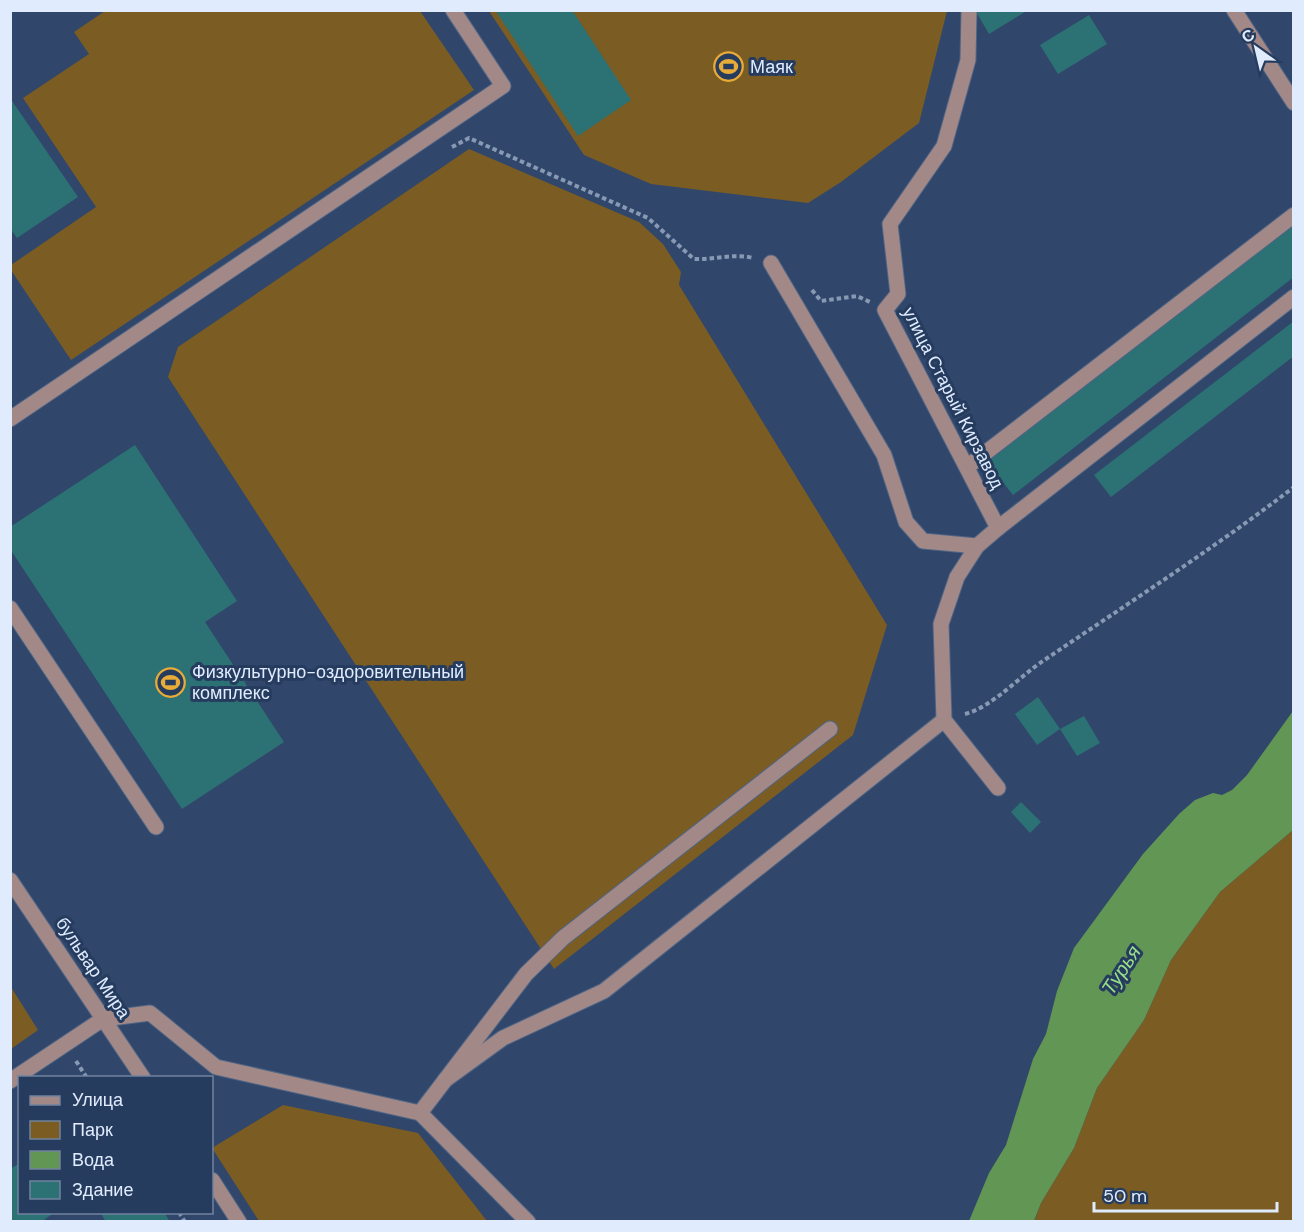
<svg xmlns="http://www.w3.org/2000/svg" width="1304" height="1232" font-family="'DM Sans',sans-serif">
  <rect width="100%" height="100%" fill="#30476b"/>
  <g fill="#7b5c23">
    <polygon points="105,11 420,11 474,90 71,360 11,270 11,265 96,207 23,98 89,54 74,32"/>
    <polygon points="489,11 947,11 919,123 841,182 808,203 651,184 584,155"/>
    <polygon points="469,149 639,222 663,244 681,272 679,285 887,625 853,735 554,969 168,377 178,347"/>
    <polygon points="1293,830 1293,1221 1034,1222 1041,1203 1074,1148 1097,1088 1144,1020 1171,960 1220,892"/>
    <polygon points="11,987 38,1030 11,1049 10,1049"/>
    <polygon points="283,1105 418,1133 487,1221 259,1221 212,1148"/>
  </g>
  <polygon fill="#629655" points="1293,711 1293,830 1220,892 1171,960 1144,1020 1097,1088 1074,1148 1041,1203 1034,1221 969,1221 989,1173 1006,1145 1033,1059 1046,1034 1057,991 1074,948 1143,854 1179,814 1195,800 1213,793 1222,795 1232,790 1247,775"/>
  <g fill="#2c7174">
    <polygon points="495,10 572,10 631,100 578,136"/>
    <polygon points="975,10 1028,10 989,34"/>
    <polygon points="1089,15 1107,44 1058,74 1040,45"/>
    <polygon points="10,98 78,197 17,238 10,228"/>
    <polygon points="1294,223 1294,277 1013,495 987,462"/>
    <polygon points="1294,321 1294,356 1111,497 1094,475"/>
    <polygon points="135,445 237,601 205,622 284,742 182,809 10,549 10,527"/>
    <polygon points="1038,697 1060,729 1037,745 1015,714"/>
    <polygon points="1084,716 1100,743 1077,756 1060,729"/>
    <polygon points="1021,802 1041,822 1030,833 1011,812"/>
    <polygon points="20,1163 20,1212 55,1212 41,1222 10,1222 10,1169"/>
    <polygon points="100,1212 164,1212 170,1222 106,1222"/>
  </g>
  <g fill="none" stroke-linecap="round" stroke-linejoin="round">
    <defs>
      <g id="minor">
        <polyline points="969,10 968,60 944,146 890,224 898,294 885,310 998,528 977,546 957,577 941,624 944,720 998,788"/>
        <polyline points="1234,10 1294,103"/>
        <polyline points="771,263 884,455 906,522 923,541 977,546"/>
        <polyline points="10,419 503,86 453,10"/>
        <polyline points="967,467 1294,215"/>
        <polyline points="998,528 1294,297"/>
        <polyline points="10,608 156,827"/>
        <polyline points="10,880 143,1078"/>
        <polyline points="445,1080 503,1038 604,991 944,720"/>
        <polyline points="10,1081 103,1019 150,1013 216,1067 420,1113 528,1222"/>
        <polyline points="420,1113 526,974 563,938 830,729"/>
        <polyline points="212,1180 239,1222"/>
      </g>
    </defs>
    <use href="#minor" stroke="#506585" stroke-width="17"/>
    <g stroke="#8899b4" stroke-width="4" stroke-dasharray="4.5 3" stroke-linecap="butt">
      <path d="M452,147l17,-9 179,80 46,41c20,1 40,-6 59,-1"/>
      <polyline points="812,290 821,301 857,296 870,302"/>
      <path d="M965,714c27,-7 54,-37 78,-53 84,-57 170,-112 251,-174"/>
      <polyline points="76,1061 87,1078"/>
      <polyline points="179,1212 185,1222"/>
    </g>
    <use href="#minor" stroke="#a28988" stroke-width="15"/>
  </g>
  <defs>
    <symbol id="stadium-ring" viewBox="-11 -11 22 22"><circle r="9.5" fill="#263c5f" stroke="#e8ab37" stroke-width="1.5"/><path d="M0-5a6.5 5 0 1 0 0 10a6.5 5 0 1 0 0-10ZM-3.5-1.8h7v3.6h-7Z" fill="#e8ab37"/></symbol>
  </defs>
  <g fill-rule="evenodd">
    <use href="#stadium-ring" x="712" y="50" width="33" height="33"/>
    <use href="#stadium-ring" x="154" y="666" width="33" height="33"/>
  </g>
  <g text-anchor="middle" stroke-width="6" stroke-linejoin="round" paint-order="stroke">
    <g font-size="18" fill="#e0ecfe" stroke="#263c5f" text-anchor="start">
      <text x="750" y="73">Маяк</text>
      <text x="192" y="678">Физкультурно-оздоровительный<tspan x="192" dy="21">комплекс</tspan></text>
    </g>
    <g font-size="18" fill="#e0ecfe" stroke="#263c5f">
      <text transform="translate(953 398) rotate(63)" y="6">улица Старый Кирзавод</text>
      <text transform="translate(93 968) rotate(56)" y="6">бульвар Мира</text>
    </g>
    <g font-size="20" font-style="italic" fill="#98df87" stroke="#263c5f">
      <text transform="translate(1121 970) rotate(-57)" y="7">Турья</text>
    </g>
  </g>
  <rect width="1304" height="1232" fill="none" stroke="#e0ecfe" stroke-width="24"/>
  <rect x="18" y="1076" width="195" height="138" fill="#263c5f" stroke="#70829f" stroke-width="1.5"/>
  <rect x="30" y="1096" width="30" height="9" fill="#a28988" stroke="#70829f" stroke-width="1.5"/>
  <text x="72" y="1106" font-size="18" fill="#e0ecfe">Улица</text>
  <rect x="30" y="1121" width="30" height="18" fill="#7b5c23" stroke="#70829f" stroke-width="1.5"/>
  <text x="72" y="1136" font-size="18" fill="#e0ecfe">Парк</text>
  <rect x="30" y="1151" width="30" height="18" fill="#629655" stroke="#70829f" stroke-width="1.5"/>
  <text x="72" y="1166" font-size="18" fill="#e0ecfe">Вода</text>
  <rect x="30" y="1181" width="30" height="18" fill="#2c7174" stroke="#70829f" stroke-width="1.5"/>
  <text x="72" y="1196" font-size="18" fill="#e0ecfe">Здание</text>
  <g transform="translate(1256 48) rotate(326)" stroke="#263c5f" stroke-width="4.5" paint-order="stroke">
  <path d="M0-4.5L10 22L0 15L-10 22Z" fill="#e0ecfe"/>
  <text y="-9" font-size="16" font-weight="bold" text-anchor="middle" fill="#e0ecfe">С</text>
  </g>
  <path d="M1094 1202v9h183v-9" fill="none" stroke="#e0ecfe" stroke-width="3"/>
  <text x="1103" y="1202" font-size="18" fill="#e0ecfe" stroke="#263c5f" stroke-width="4.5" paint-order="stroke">50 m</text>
</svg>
